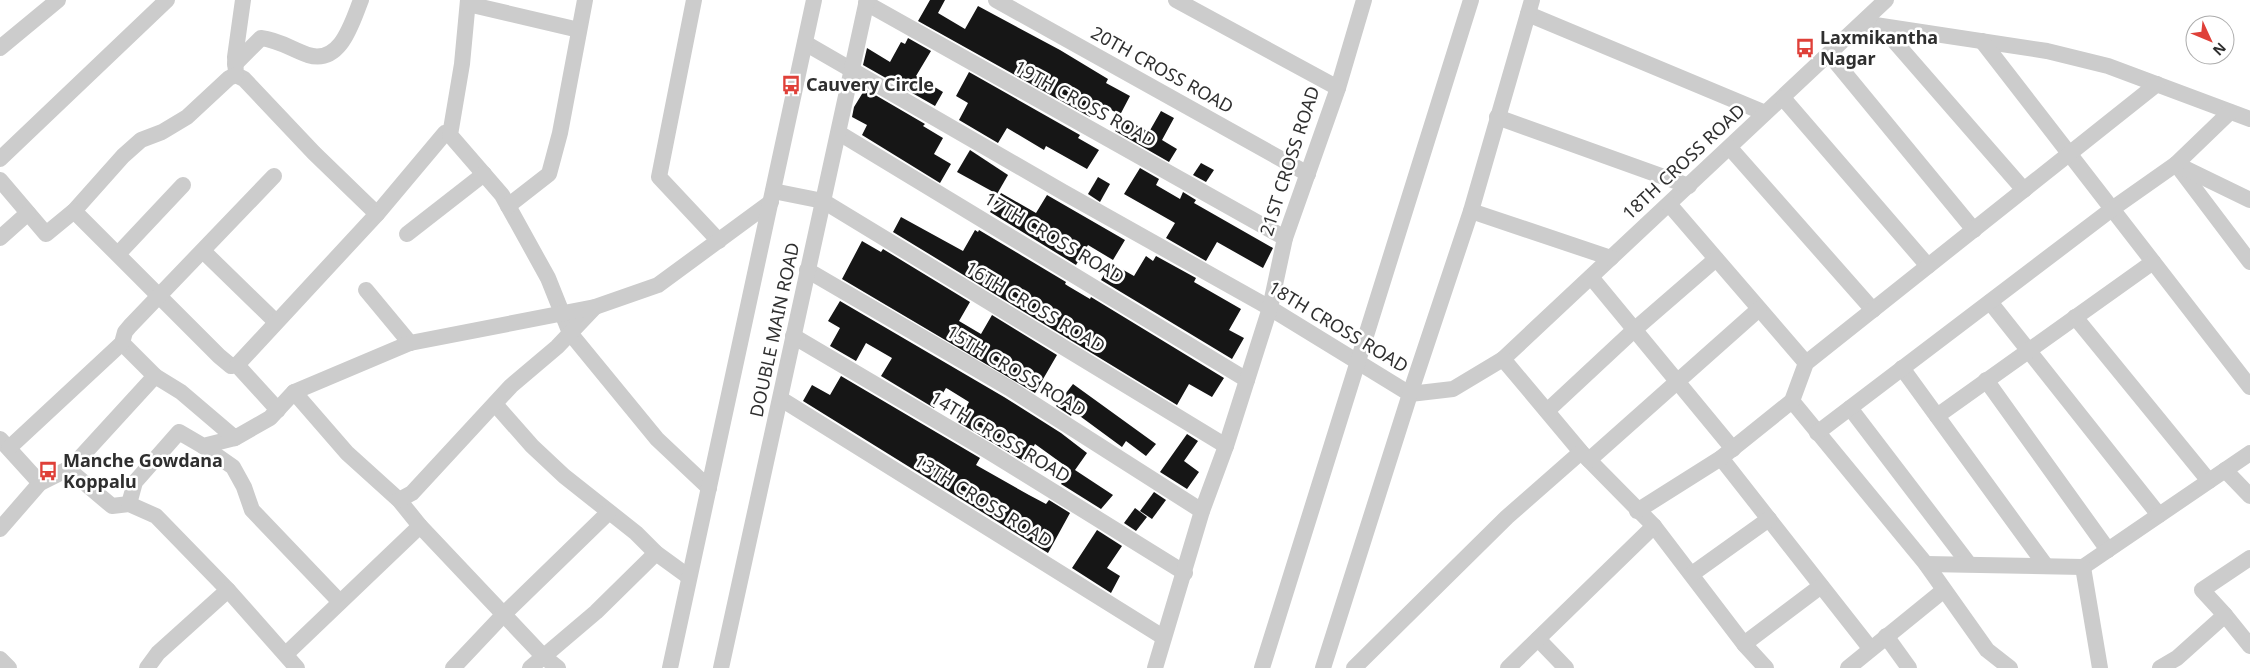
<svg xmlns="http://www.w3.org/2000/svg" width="2250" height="668" font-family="'Noto Sans',sans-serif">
  <rect width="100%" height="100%" fill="#fff"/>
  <g fill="#161616">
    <polygon points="930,0 945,0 938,13 965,29 978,6 1060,50 1108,79 1106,83 1130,96 1120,115 1098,102 1090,117 918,21"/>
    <polygon points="908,38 931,51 916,76 943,92 935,106 863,65 867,48 890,62 901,42 905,44"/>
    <polygon points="969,72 1080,135 1078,138 1099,150 1087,169 1046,146 1044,150 1007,128 998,143 959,120 968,103 956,96"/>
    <polygon points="865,89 925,124 923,126 943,138 934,154 951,164 940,183 862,135 867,125 852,117 854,107"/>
    <polygon points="1161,111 1174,118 1162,140 1177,149 1169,162 1115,131 1123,118 1149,132"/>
    <polygon points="970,150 1008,175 997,194 957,172"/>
    <polygon points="1201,163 1214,170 1206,182 1193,175"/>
    <polygon points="1140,168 1159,179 1156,185 1180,199 1183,192 1196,200 1194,203 1273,248 1263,268 1217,242 1206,261 1166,238 1175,223 1124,194"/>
    <polygon points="1098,177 1110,184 1100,202 1088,194"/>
    <polygon points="1001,193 1036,213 1047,195 1125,240 1113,260 1088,245 1076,265 990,212"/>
    <polygon points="901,217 963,251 975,230 978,232 979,230 1066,282 1065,284 1068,286 1090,299 1091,297 1224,378 1212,397 1189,384 1177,405 893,232"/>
    <polygon points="862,241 881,252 883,249 970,302 959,321 981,334 992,315 1057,355 1035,393 842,279"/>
    <polygon points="1146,256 1153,261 1156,256 1196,278 1194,282 1241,309 1229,330 1244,338 1232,359 1101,280 1111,263 1134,276"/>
    <polygon points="840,301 1004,397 1061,433 1087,453 1075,470 1113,495 1101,509 1061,484 1071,470 1035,444 1025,462 958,422 969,402 948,389 946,388 934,408 881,376 892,358 866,343 856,361 830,346 840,328 828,321"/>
    <polygon points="841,376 980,458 976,465 1029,495 1046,504 1049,500 1070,513 1048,553 803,401 812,385 830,395"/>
    <polygon points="1073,384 1156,444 1146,456 1126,441 1122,447 1073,411 1071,416 1056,406"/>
    <polygon points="1187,434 1198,441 1184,461 1199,472 1187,489 1160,472"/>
    <polygon points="1154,492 1166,500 1152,519 1140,511"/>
    <polygon points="1135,508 1147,517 1136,531 1124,523"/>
    <polygon points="1097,530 1122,546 1107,568 1120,576 1111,593 1072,568"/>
  </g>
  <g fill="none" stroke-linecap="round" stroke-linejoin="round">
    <g stroke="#ccc" stroke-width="16">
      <polyline points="243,0 235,57 236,75 244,79 314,153 377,214 445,133 450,135"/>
      <polyline points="468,0 462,64 450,135 502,195 548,278 570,333 657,439 709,488"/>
      <polyline points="694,0 659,177 719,241"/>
      <polyline points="996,0 1308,174"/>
      <polyline points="866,3 1285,238"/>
      <polyline points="468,4 579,30"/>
      <polyline points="1528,14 1765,113"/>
      <polyline points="1862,23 2047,51 2108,66 2250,119"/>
      <polyline points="1882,27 2024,190"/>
      <polyline points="1982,41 2250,387"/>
      <polyline points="805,43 1063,192 1270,308 1410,394 1453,389 1503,359 1886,0"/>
      <polyline points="0,48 58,0"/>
      <polyline points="1829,54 1974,230"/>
      <path d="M235,64l26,-26c18,2 30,11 47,17 33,10 44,-33 53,-55"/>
      <polyline points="1338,88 1364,0"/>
      <polyline points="1783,98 1928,266"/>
      <polyline points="1497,117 1689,186"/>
      <polyline points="839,133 1247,380"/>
      <polyline points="1730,148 1873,310"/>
      <polyline points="0,159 167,0"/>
      <polyline points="2176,164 2250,262"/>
      <polyline points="2180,166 2250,200"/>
      <polyline points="0,180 46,234 74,211 123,156 141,140 162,132 187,117 229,78 236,75"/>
      <polyline points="773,191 823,201 1226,446"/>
      <polyline points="1669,204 1806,363"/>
      <polyline points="508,206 549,174 560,133 585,0"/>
      <polyline points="74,211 219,356 231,366 237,365 278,410"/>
      <polyline points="1471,211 1611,258"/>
      <polyline points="407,234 484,174"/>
      <polyline points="0,238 28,213"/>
      <polyline points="203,251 276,322"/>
      <polyline points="119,253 183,185"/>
      <polyline points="807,270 1009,388 1202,511"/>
      <polyline points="1591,277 1733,449"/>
      <polyline points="366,290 410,343"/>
      <polyline points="1990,302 2159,515"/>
      <polyline points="2075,317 2209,481"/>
      <polyline points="793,336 988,451 1185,573"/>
      <polyline points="122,343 155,376"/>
      <polyline points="1503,359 1581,452 1654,526 1744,644 1766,668"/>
      <polyline points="237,365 377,214"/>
      <polyline points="1902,368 2046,566"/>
      <polyline points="1986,380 2108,550"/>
      <polyline points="294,392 347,453 399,500 420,526 543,656 558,668"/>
      <polyline points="781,399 1163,637"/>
      <polyline points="1792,401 1926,564 1987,650 2010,668"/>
      <polyline points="495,404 532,446 564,476 636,533 656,553 689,577"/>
      <polyline points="1850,408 1969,564"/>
      <polyline points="1547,411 1634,330 1716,259"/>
      <polyline points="1937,416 2153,262"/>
      <polyline points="1817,433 2112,209 2176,164 2230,112"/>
      <polyline points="0,439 40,483"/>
      <polyline points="203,446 233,467 244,487 252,510 340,602"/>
      <polyline points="9,448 122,343 125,332 130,326 274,176"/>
      <polyline points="1721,458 1870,648"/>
      <polyline points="1589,460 1759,309"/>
      <polyline points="68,469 112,506 129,504 156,516 228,590 297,668"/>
      <polyline points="2225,470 2250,496"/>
      <polyline points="399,500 412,493 511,386 557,347 595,307"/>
      <polyline points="129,504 135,482 179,432 203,446 235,438"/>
      <polyline points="1637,511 1721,458 1792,401 1806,363 2157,84"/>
      <polyline points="0,529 40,483 68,469 79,459 155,376 181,392 235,438 270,418 294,392 410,343 595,307 658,285 771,202"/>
      <polyline points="1926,564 2083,567 2250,453"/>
      <polyline points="2083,567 2100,668"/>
      <polyline points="1692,574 1769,519"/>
      <polyline points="2225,615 2250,646"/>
      <polyline points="1886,636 1909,668"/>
      <polyline points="1538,639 1566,668"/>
      <polyline points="1744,644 1821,586"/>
      <polyline points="286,654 420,526"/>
      <polyline points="0,659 9,668"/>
      <polyline points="147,668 158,653 228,590"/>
      <polyline points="453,668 505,613 609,512"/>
      <polyline points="530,668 596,612 656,553"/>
      <polyline points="670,668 814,0"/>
      <polyline points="721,668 867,0"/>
      <polyline points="1155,668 1202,511 1226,446 1270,308 1285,238 1338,88 1176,0"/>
      <polyline points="1262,668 1471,0"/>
      <polyline points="1323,668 1410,394 1471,211 1532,0"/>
      <polyline points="1354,668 1507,517 1581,452"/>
      <polyline points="1508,668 1654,526"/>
      <polyline points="1848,668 1944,590"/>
      <polyline points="2160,668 2177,658 2225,615 2202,590 2250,558"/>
    </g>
  </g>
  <defs>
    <symbol id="bus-bare" viewBox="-9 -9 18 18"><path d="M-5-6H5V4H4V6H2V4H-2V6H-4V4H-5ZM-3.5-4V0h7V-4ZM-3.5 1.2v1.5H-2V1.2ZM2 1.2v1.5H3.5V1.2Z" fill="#df4039" stroke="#fff" stroke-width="2.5" paint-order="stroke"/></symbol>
  </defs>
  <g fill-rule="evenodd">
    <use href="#bus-bare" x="1791" y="34" width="28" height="28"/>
    <use href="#bus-bare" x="777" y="71" width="28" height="28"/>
    <use href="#bus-bare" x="34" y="457" width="28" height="28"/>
  </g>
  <g text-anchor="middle" stroke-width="5" stroke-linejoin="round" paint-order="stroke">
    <g font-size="18" font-weight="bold" fill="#2f2f2f" stroke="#fff" text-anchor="start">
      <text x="1820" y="44">Laxmikantha<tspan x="1820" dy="21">Nagar</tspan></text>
      <text x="806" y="91">Cauvery Circle</text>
      <text x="63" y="467">Manche Gowdana<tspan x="63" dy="21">Koppalu</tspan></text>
    </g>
    <g font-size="18" fill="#2f2f2f" stroke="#fff">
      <text transform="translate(1162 70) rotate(29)" y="6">20TH CROSS ROAD</text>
      <text transform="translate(1085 104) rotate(29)" y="6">19TH CROSS ROAD</text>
      <text transform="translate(1290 161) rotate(-72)" y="6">21ST CROSS ROAD</text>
      <text transform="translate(1684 162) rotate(-43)" y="6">18TH CROSS ROAD</text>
      <text transform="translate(1054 238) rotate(31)" y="6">17TH CROSS ROAD</text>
      <text transform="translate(1035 307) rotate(31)" y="6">16TH CROSS ROAD</text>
      <text transform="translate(1338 327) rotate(31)" y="6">18TH CROSS ROAD</text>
      <text transform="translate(775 330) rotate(-78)" y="6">DOUBLE MAIN ROAD</text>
      <text transform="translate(1016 371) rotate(31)" y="6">15TH CROSS ROAD</text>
      <text transform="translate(1000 437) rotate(31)" y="6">14TH CROSS ROAD</text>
      <text transform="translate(983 501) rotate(32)" y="6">13TH CROSS ROAD</text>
    </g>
  </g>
  <g transform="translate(2210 40) rotate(134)"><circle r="24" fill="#ffffff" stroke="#acacac"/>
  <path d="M0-4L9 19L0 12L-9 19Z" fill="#df4039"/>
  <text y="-8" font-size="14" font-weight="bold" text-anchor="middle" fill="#2f2f2f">N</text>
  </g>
</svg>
